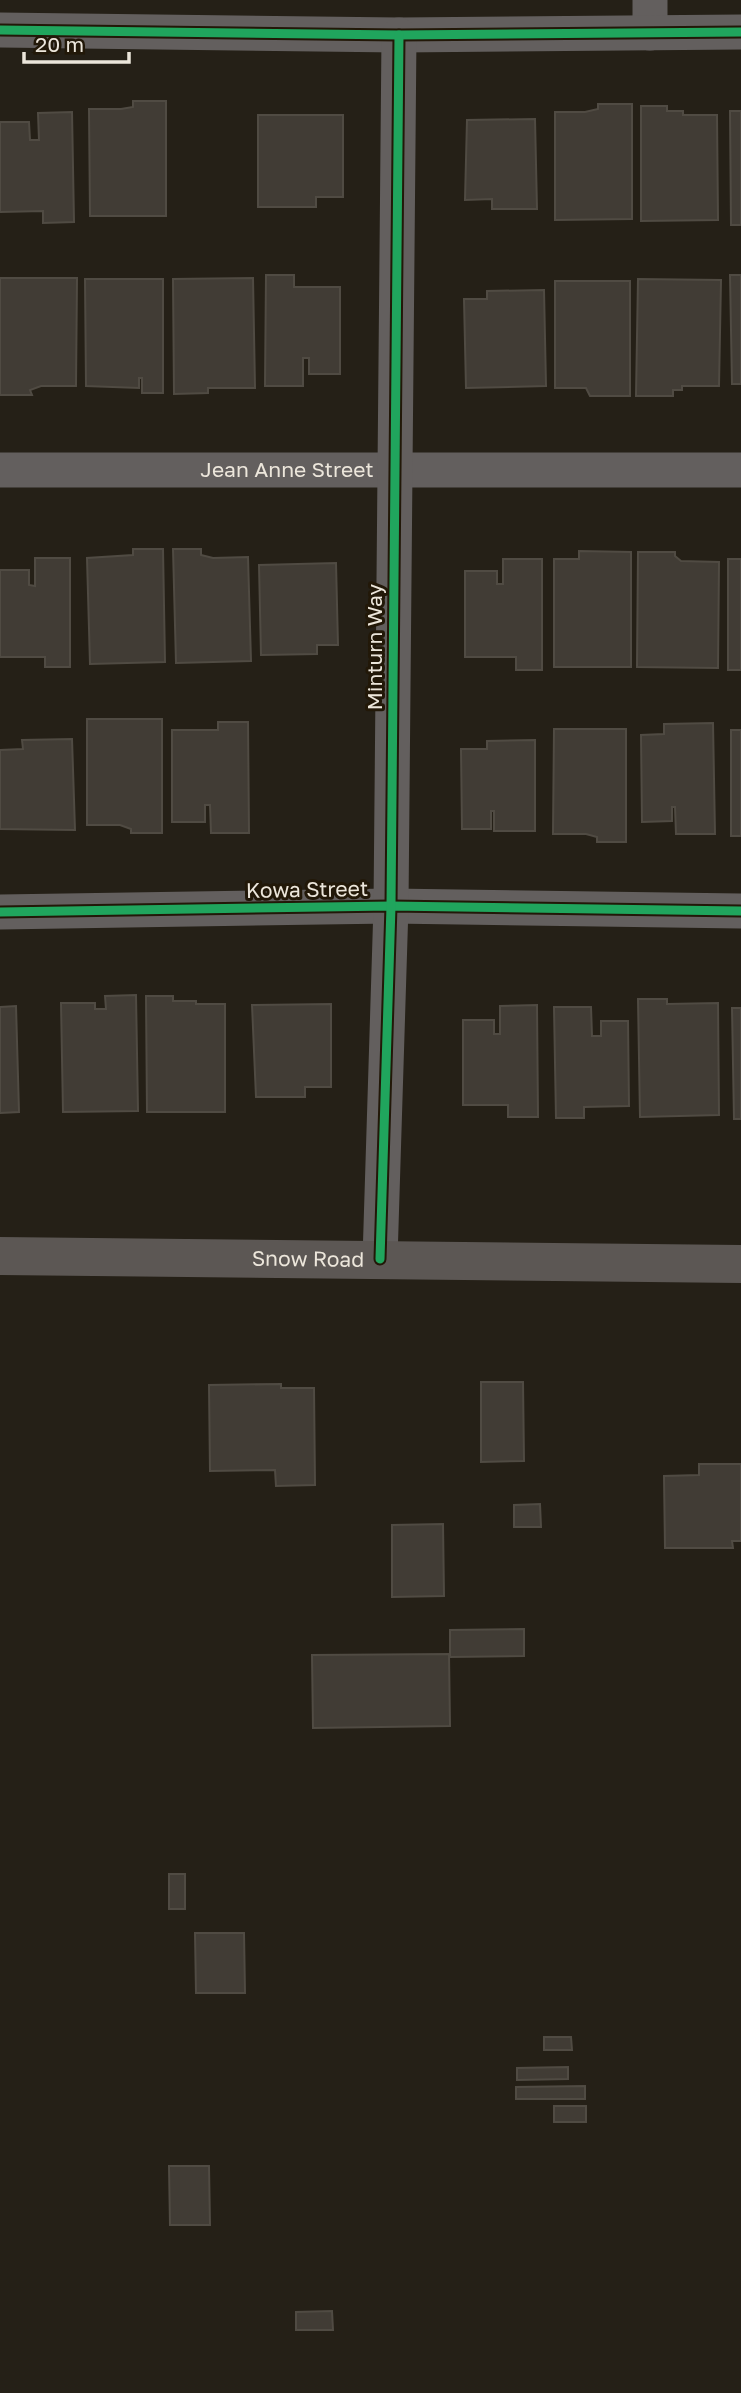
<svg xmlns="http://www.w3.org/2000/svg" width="741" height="2393" font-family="'Golos Text',sans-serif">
  <rect width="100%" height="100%" fill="#252017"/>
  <g fill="#413c35" stroke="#504b43" stroke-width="2">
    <polygon points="133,101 166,101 166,216 90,216 89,109 121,109 133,107"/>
    <polygon points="598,104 632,104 632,219 555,220 555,112 585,112 598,109"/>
    <polygon points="641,106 667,106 667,111 683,111 683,115 717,115 718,220 641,221"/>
    <polygon points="730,111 741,111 741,225 731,225"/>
    <polygon points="72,112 74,222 43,223 43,211 0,212 0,122 29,122 30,140 39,140 38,113"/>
    <polygon points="258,115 343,115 343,197 316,197 316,207 258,207"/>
    <polygon points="535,119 537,209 492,209 492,199 465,200 467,120"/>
    <polygon points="266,275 294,275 294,287 340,287 340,374 309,374 309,358 303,358 303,386 265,386"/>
    <polygon points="730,275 741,275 741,384 732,384"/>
    <polygon points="0,278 77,278 76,386 41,386 30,390 32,395 0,395"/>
    <polygon points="253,278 255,388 208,388 208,393 174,394 173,279"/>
    <polygon points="85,279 163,279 163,393 142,393 142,378 139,378 139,388 86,386"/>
    <polygon points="638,279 721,280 719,386 682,386 682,390 673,390 673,396 636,396"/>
    <polygon points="555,281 630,281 630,396 590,396 586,388 555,388"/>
    <polygon points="544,290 546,386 466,388 464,299 487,299 487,291"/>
    <polygon points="133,549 163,549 165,662 90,664 87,558 133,555"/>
    <polygon points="173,549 201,549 201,555 213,558 248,557 251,661 176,663"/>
    <polygon points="579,551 631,552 631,667 554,667 554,559 579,559"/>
    <polygon points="638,552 675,552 675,556 681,561 719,562 718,668 637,667"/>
    <polygon points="35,558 70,558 70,667 45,667 45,657 0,657 0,570 29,570 29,585 35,586"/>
    <polygon points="503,559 542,559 542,670 516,670 516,657 465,657 465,571 497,571 497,584 503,584"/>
    <rect x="728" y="559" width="13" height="111"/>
    <polygon points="336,563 338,645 317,645 317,654 261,655 259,565"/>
    <polygon points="87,719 162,719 162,833 131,833 131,829 120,825 87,825"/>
    <polygon points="218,722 248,722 249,833 211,833 210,805 205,805 205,822 172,822 172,730 218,730"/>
    <polygon points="713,723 715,834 676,834 675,807 672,807 672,821 642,822 641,735 664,734 664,724"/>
    <polygon points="554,729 626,729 626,842 597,842 597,837 586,834 553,834"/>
    <rect x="731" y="730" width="10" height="106"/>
    <polygon points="72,739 75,830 0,829 0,750 23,749 22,740"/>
    <polygon points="535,740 535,831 494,831 494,811 491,811 491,829 462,829 461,749 487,749 487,741"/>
    <polygon points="136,995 138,1111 63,1112 61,1003 95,1003 95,1009 106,1009 105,996"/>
    <polygon points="146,996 173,996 173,1001 196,1001 196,1004 225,1004 225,1112 147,1112"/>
    <polygon points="638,999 667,999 667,1004 718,1003 719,1115 640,1117"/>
    <polygon points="331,1004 331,1087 305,1087 305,1097 256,1097 252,1005"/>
    <polygon points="537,1005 538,1117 508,1117 508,1105 463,1105 463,1020 494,1020 494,1034 500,1034 500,1006"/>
    <polygon points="16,1006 19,1112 0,1113 0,1007"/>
    <polygon points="554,1007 591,1007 592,1036 601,1036 601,1021 628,1021 629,1106 584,1107 584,1118 556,1118"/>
    <polygon points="732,1008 741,1008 741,1119 734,1119"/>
    <polygon points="481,1382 523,1382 524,1461 481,1462"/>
    <polygon points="281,1384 281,1388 314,1388 315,1485 276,1486 275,1470 210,1471 209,1385"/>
    <polygon points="699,1464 741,1464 741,1541 732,1541 733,1548 665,1548 664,1476 699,1475"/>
    <polygon points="540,1504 541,1527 514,1527 514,1505"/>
    <polygon points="443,1524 444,1596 392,1597 392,1525"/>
    <polygon points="524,1629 524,1656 450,1657 450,1630"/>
    <polygon points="449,1654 450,1726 313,1728 312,1655"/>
    <rect x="169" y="1874" width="16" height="35"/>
    <polygon points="195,1933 244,1933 245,1993 196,1993"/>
    <polygon points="544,2037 571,2037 572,2050 544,2050"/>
    <polygon points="568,2067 568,2079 517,2080 517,2068"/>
    <polygon points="585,2086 585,2099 516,2099 516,2087"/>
    <rect x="554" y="2106" width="32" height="16"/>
    <polygon points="169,2166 209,2166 210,2225 170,2225"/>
    <polygon points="332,2311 333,2330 296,2330 296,2312"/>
  </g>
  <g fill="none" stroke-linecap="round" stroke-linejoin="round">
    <g stroke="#635f5e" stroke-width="35">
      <polyline points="650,0 650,33"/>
      <polyline points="0,30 399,35 741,32"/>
      <path id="s1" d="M0,470h741"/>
      <polyline points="0,912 391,906 741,911"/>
      <polyline points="380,1259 391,906 399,35"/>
    </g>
    <path stroke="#5c5754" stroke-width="38" id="s2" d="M0,1256l741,8"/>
    <defs>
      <g id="cycleway">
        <polyline points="0,30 399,35 741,32"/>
        <polyline points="0,912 391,906 741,911"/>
        <polyline points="380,1259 391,906 399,35"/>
      </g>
    </defs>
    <use href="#cycleway" stroke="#221808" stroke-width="13"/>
    <use href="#cycleway" stroke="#20a55d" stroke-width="9"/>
  </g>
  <g text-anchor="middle" stroke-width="6" stroke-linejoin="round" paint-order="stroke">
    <g font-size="21" fill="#ece6db" stroke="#221808">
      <text dy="7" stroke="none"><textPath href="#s1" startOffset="287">Jean Anne Street</textPath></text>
      <text transform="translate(375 647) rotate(-90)" y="7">Minturn Way</text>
      <text transform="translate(307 890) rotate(-1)" y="7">Kowa Street</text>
      <text dy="7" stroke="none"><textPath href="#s2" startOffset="308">Snow Road</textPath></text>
    </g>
  </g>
  <path d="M24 52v10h105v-10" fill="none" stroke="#ece6db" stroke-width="3.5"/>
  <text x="35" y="52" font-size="21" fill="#ece6db" stroke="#221808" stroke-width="5" paint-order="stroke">20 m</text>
</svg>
